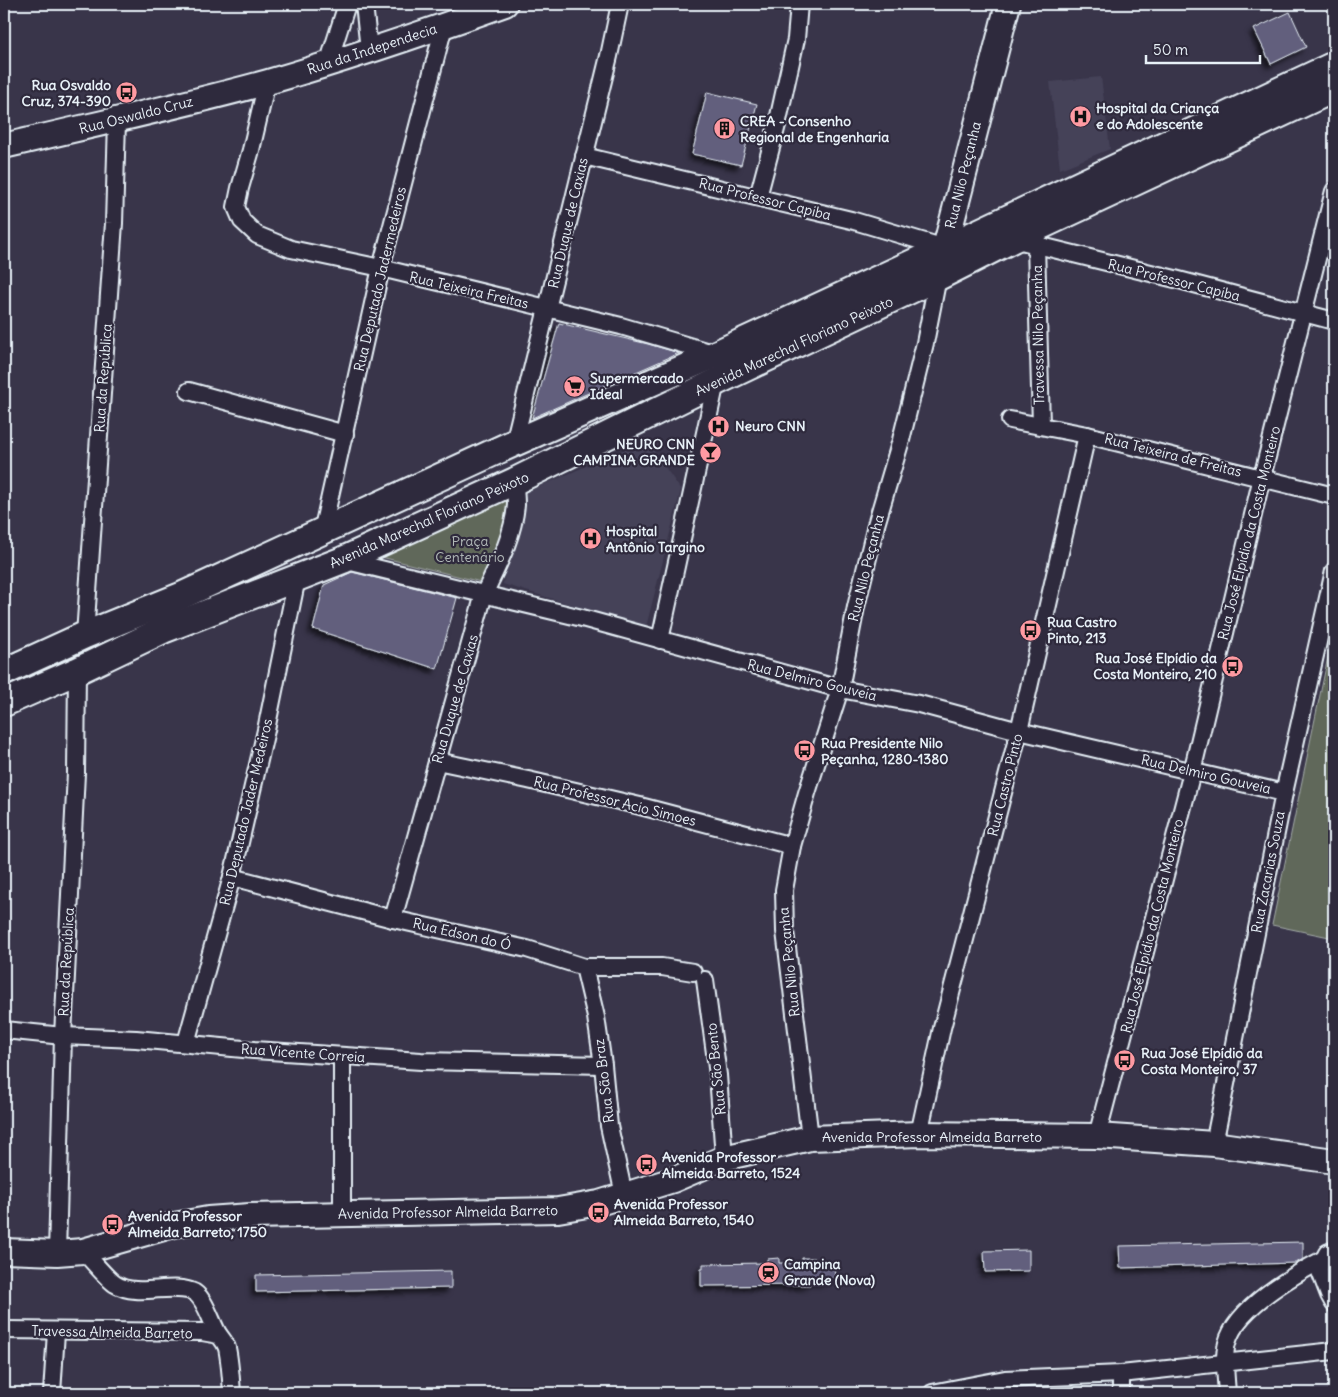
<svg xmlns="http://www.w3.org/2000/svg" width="1338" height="1397" font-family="Delius,sans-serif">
  <defs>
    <filter id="shadow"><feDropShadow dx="-4.5" dy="4.5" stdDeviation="2.5" flood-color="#0009"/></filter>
  </defs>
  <rect width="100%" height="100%" fill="#39354a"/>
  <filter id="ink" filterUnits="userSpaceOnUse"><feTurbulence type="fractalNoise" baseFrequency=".02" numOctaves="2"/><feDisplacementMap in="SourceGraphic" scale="10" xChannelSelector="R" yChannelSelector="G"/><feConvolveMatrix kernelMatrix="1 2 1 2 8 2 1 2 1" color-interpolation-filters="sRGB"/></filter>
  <g filter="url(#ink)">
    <g fill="#454259">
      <polygon points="1101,77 1110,149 1060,169 1050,82"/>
      <polygon points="646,440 681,490 646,627 503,584 520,495"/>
    </g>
    <g fill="#61675a" stroke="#a4aca9">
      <polygon points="511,498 493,585 377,556"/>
      <polygon points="1334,628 1334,938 1272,925"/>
    </g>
    <g fill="#625f7d" stroke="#e8f1f8" filter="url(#shadow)">
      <polygon points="1290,12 1306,47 1271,64 1254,29"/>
      <polygon points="707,92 757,104 741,165 692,154"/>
      <polygon points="559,323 648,344 679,353 532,418"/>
      <polygon points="352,572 457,598 437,669 313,629 324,585"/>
      <polygon points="1303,1242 1303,1259 1296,1263 1120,1268 1119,1246"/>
      <polygon points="1029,1250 1029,1271 985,1272 984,1251"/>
      <polygon points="779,1258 779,1263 802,1263 802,1258 815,1258 815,1264 829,1264 834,1266 835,1276 829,1281 810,1281 810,1285 701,1286 701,1269 703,1269 703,1264 767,1263 767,1259"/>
      <polygon points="451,1271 451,1288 256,1292 256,1275"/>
    </g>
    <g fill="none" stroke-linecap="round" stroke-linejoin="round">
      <defs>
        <g id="street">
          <polyline points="364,4 369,50"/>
          <polyline points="328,64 347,4"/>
          <polyline points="267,82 251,150 240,188 236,207 242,221 257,235 291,249 381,268 621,326 716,354"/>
          <polyline points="584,156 851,220 945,248"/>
          <polyline points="758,197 777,125 796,39 799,4"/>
          <polyline points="1013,239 1175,279 1334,321"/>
          <polyline points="1036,245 1041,425"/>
          <polyline points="189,391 345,434"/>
          <polyline points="1010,420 1087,435 1334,496"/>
          <polyline points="514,443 609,56 620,4"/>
          <polyline points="322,532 381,268 444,26"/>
          <polyline points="343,560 582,618 840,689 919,704 1019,731 1284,793"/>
          <polyline points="85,635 114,223 117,121"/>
          <polyline points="660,640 716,382"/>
          <polyline points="437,761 528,780 640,806 792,846"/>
          <polyline points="232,877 393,919 527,949 584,967 662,967 693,972"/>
          <path d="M393,919l91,-325c14,-29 29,-57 32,-89 0,-8 -1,-16 -1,-24"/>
          <polyline points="584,967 596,1017 603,1065 609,1126 624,1195"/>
          <polyline points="705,980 718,1075 724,1158"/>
          <polyline points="4,1030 63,1036 136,1039 254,1050 421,1061 603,1065"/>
          <polyline points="186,1043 232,877 266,730 297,578"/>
          <polyline points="342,1056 342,1215"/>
          <polyline points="919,1134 942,1028 1019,731 1087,435"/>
          <polyline points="1097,1136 1192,772 1262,477 1334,191"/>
          <polyline points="810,1138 785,931 784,890 792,846 807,793 840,689 856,607 876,525 901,440 925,343 938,277"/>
          <polyline points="1214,1144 1284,793 1334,571"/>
          <polyline points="1334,1250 1327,1253 1319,1269 1329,1295 1334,1304"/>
          <path d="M83,1251c9,9 23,27 32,33 23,14 52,-1 76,7 14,4 20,32 28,44 3,4 6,7 8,13 3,14 4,31 5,45"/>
          <polyline points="57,1253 63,1036 76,773 77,671"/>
          <polyline points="4,1330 202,1332 219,1335"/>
          <polyline points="1121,1374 1121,1393"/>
          <polyline points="52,1393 56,1332"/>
          <polyline points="932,1393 1005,1379 1121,1374 1334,1351"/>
          <path d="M1227,1393c-1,-16 -4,-35 0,-50 9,-35 65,-67 95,-83"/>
        </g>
        <g id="secondary">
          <path d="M4,146c88,-21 177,-40 264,-64 80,-23 159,-50 237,-78"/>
          <polyline points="945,248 1008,4"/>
          <polyline points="4,1251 57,1253 83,1251 174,1225 208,1219 250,1216 558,1210 599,1203 673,1180 724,1158 810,1138 919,1134 1097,1136 1214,1144 1334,1161"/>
        </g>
        <g id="primary">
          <polyline points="4,672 85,635 181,596 514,443 716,354 945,248 1334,65"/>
          <polyline points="4,703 77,671 163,630 343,560 515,481 716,382 938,277 1013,239 1334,89"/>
        </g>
      </defs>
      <use href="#street" stroke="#e8f1f8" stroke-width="20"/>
      <use href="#secondary" stroke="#e8f1f8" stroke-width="28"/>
      <use href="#primary" stroke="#e8f1f8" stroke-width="30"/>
      <use href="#street" stroke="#2f2a3d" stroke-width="16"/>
      <use href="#secondary" stroke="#2f2a3d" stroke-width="24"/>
      <use href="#primary" stroke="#2f2a3d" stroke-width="26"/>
    </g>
  </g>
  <defs>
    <symbol id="bus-disc" viewBox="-11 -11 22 22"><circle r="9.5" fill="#ff9aa2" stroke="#2f2a3d"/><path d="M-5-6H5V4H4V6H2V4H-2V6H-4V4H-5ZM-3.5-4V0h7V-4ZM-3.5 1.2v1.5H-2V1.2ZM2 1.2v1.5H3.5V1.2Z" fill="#111"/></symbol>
    <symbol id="hospital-disc" viewBox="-11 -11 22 22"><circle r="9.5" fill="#ff9aa2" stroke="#2f2a3d"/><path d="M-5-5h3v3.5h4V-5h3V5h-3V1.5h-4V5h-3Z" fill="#111"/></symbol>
    <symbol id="building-disc" viewBox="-11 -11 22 22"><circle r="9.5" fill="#ff9aa2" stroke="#2f2a3d"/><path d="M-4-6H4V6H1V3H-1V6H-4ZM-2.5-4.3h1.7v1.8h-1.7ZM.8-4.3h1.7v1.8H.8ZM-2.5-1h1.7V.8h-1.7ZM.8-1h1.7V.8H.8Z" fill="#111"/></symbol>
    <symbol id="supermarket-disc" viewBox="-11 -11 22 22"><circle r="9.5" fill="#ff9aa2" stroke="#2f2a3d"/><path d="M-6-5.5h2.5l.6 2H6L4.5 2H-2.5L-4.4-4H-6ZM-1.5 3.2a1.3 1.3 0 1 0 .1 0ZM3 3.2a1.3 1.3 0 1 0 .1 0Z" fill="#111"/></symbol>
    <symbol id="bar-disc" viewBox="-11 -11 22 22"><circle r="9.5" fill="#ff9aa2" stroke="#2f2a3d"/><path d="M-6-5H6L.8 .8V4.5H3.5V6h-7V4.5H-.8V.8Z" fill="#111"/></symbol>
    <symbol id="station-disc" viewBox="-11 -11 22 22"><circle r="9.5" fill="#ff9aa2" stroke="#2f2a3d"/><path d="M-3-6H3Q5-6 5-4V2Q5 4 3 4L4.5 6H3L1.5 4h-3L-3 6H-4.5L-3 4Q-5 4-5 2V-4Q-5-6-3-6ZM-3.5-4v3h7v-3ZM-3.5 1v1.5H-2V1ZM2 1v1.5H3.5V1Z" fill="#111"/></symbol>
  </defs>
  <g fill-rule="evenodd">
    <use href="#bus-disc" x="114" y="80" width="25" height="25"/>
    <use href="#hospital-disc" x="1068" y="104" width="25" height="25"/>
    <use href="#building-disc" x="712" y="116" width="25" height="25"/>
    <use href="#supermarket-disc" x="562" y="374" width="25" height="25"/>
    <use href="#hospital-disc" x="706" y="414" width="25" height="25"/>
    <use href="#bar-disc" x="698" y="440" width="25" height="25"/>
    <use href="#hospital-disc" x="578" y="526" width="25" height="25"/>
    <use href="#bus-disc" x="1018" y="618" width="25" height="25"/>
    <use href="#bus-disc" x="1220" y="654" width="25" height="25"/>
    <use href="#bus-disc" x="792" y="738" width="25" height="25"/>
    <use href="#bus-disc" x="1112" y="1048" width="25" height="25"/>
    <use href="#bus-disc" x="634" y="1152" width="25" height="25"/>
    <use href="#bus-disc" x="586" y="1200" width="25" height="25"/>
    <use href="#bus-disc" x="100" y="1212" width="25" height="25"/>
    <use href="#station-disc" x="756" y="1260" width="25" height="25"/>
  </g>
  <g text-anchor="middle" stroke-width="4.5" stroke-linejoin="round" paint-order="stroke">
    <g font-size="14" fill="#e8f1f8" stroke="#2f2a3d">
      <text transform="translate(372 49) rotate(-18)" y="5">Rua da Independecia</text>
      <text transform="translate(136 115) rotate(-14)" y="5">Rua Oswaldo Cruz</text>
      <text transform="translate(963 175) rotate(-76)" y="5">Rua Nilo Peçanha</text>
      <text transform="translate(765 199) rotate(14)" y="5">Rua Professor Capiba</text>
      <text transform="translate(568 223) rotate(-77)" y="5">Rua Duque de Caxias</text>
      <text transform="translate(380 279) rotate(-77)" y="5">Rua Deputado Jadermedeiros</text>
      <text transform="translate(1174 280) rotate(14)" y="5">Rua Professor Capiba</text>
      <text transform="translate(469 290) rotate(13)" y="5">Rua Teixeira Freitas</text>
      <text transform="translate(1038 335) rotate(-91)" y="5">Travessa Nilo Peçanha</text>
      <text transform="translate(794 346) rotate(-25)" y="5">Avenida Marechal Floriano Peixoto</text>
      <text transform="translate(103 378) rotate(-86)" y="5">Rua da República</text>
      <text transform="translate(1173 455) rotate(14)" y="5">Rua Teixeira de Freitas</text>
      <text transform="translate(429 520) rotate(-24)" y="5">Avenida Marechal Floriano Peixoto</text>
      <text transform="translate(1249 533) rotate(-76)" y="5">Rua José Elpídio da Costa Monteiro</text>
      <text transform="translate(866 568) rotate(-76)" y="5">Rua Nilo Peçanha</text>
      <text transform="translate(812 680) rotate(14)" y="5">Rua Delmiro Gouveia</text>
      <text transform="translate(455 699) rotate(-74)" y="5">Rua Duque de Caxias</text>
      <text transform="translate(1206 774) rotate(13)" y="5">Rua Delmiro Gouveia</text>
      <text transform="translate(1005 785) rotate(-76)" y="5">Rua Castro Pinto</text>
      <text transform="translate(615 801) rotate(14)" y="5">Rua Professor Acio Simoes</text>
      <text transform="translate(246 812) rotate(-77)" y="5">Rua Deputado Jader Medeiros</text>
      <text transform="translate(1268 872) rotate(-79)" y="5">Rua Zacarias Souza</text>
      <text transform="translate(1152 926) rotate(-76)" y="5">Rua José Elpídio da Costa Monteiro</text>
      <text transform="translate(462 934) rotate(13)" y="5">Rua Edson do Ó</text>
      <text transform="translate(66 962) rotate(-87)" y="5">Rua da República</text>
      <text transform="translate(789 962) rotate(-96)" y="5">Rua Nilo Peçanha</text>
      <text transform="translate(303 1053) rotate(4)" y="5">Rua Vicente Correia</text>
      <text transform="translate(716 1069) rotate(-96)" y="5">Rua São Bento</text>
      <text transform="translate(604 1081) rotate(-97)" y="5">Rua São Braz</text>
      <text x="932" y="1142">Avenida Professor Almeida Barreto</text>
      <text transform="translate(448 1212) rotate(-1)" y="5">Avenida Professor Almeida Barreto</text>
      <text transform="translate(112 1332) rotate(1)" y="5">Travessa Almeida Barreto</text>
    </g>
    <g font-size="14" font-weight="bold" fill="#e8f1f8" stroke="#2f2a3d" text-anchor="start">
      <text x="111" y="90" text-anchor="end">Rua Osvaldo<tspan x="111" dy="16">Cruz, 374-390</tspan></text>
      <text x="1096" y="113">Hospital da Criança<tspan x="1096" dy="16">e do Adolescente</tspan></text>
      <text x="740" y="126">CREA - Consenho<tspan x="740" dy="16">Regional de Engenharia</tspan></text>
      <text x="590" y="383">Supermercado<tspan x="590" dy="16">Ideal</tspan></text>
      <text x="735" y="431">Neuro CNN</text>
      <text x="695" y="449" text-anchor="end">NEURO CNN<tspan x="695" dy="16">CAMPINA GRANDE</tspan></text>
      <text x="606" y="536">Hospital<tspan x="606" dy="16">Antônio Targino</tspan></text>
      <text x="1047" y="627">Rua Castro<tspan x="1047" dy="16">Pinto, 213</tspan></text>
      <text x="1217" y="663" text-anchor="end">Rua José Elpídio da<tspan x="1217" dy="16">Costa Monteiro, 210</tspan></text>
      <text x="821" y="748">Rua Presidente Nilo<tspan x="821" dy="16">Peçanha, 1280-1380</tspan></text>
      <text x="1141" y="1058">Rua José Elpídio da<tspan x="1141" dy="16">Costa Monteiro, 37</tspan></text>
      <text x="662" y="1162">Avenida Professor<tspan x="662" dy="16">Almeida Barreto, 1524</tspan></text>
      <text x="614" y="1209">Avenida Professor<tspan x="614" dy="16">Almeida Barreto, 1540</tspan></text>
      <text x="128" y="1221">Avenida Professor<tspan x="128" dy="16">Almeida Barreto, 1750</tspan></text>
      <text x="784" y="1269">Campina<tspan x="784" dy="16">Grande (Nova)</tspan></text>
    </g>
    <g font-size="14" fill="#b2bab9" stroke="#2f2a3d">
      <text x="470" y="546">Praça<tspan x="470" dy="16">Centenário</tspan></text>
    </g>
  </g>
  <rect width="1338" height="1397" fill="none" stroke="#2f2a3d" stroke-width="20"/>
  <rect x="10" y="10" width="1318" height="1377" fill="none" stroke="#e8f1f8" stroke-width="2" filter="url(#ink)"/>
  <path d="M1146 55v8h114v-8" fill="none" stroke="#e8f1f8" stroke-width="2.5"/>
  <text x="1153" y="55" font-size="15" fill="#e8f1f8" stroke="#2f2a3d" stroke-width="4" paint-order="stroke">50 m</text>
</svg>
